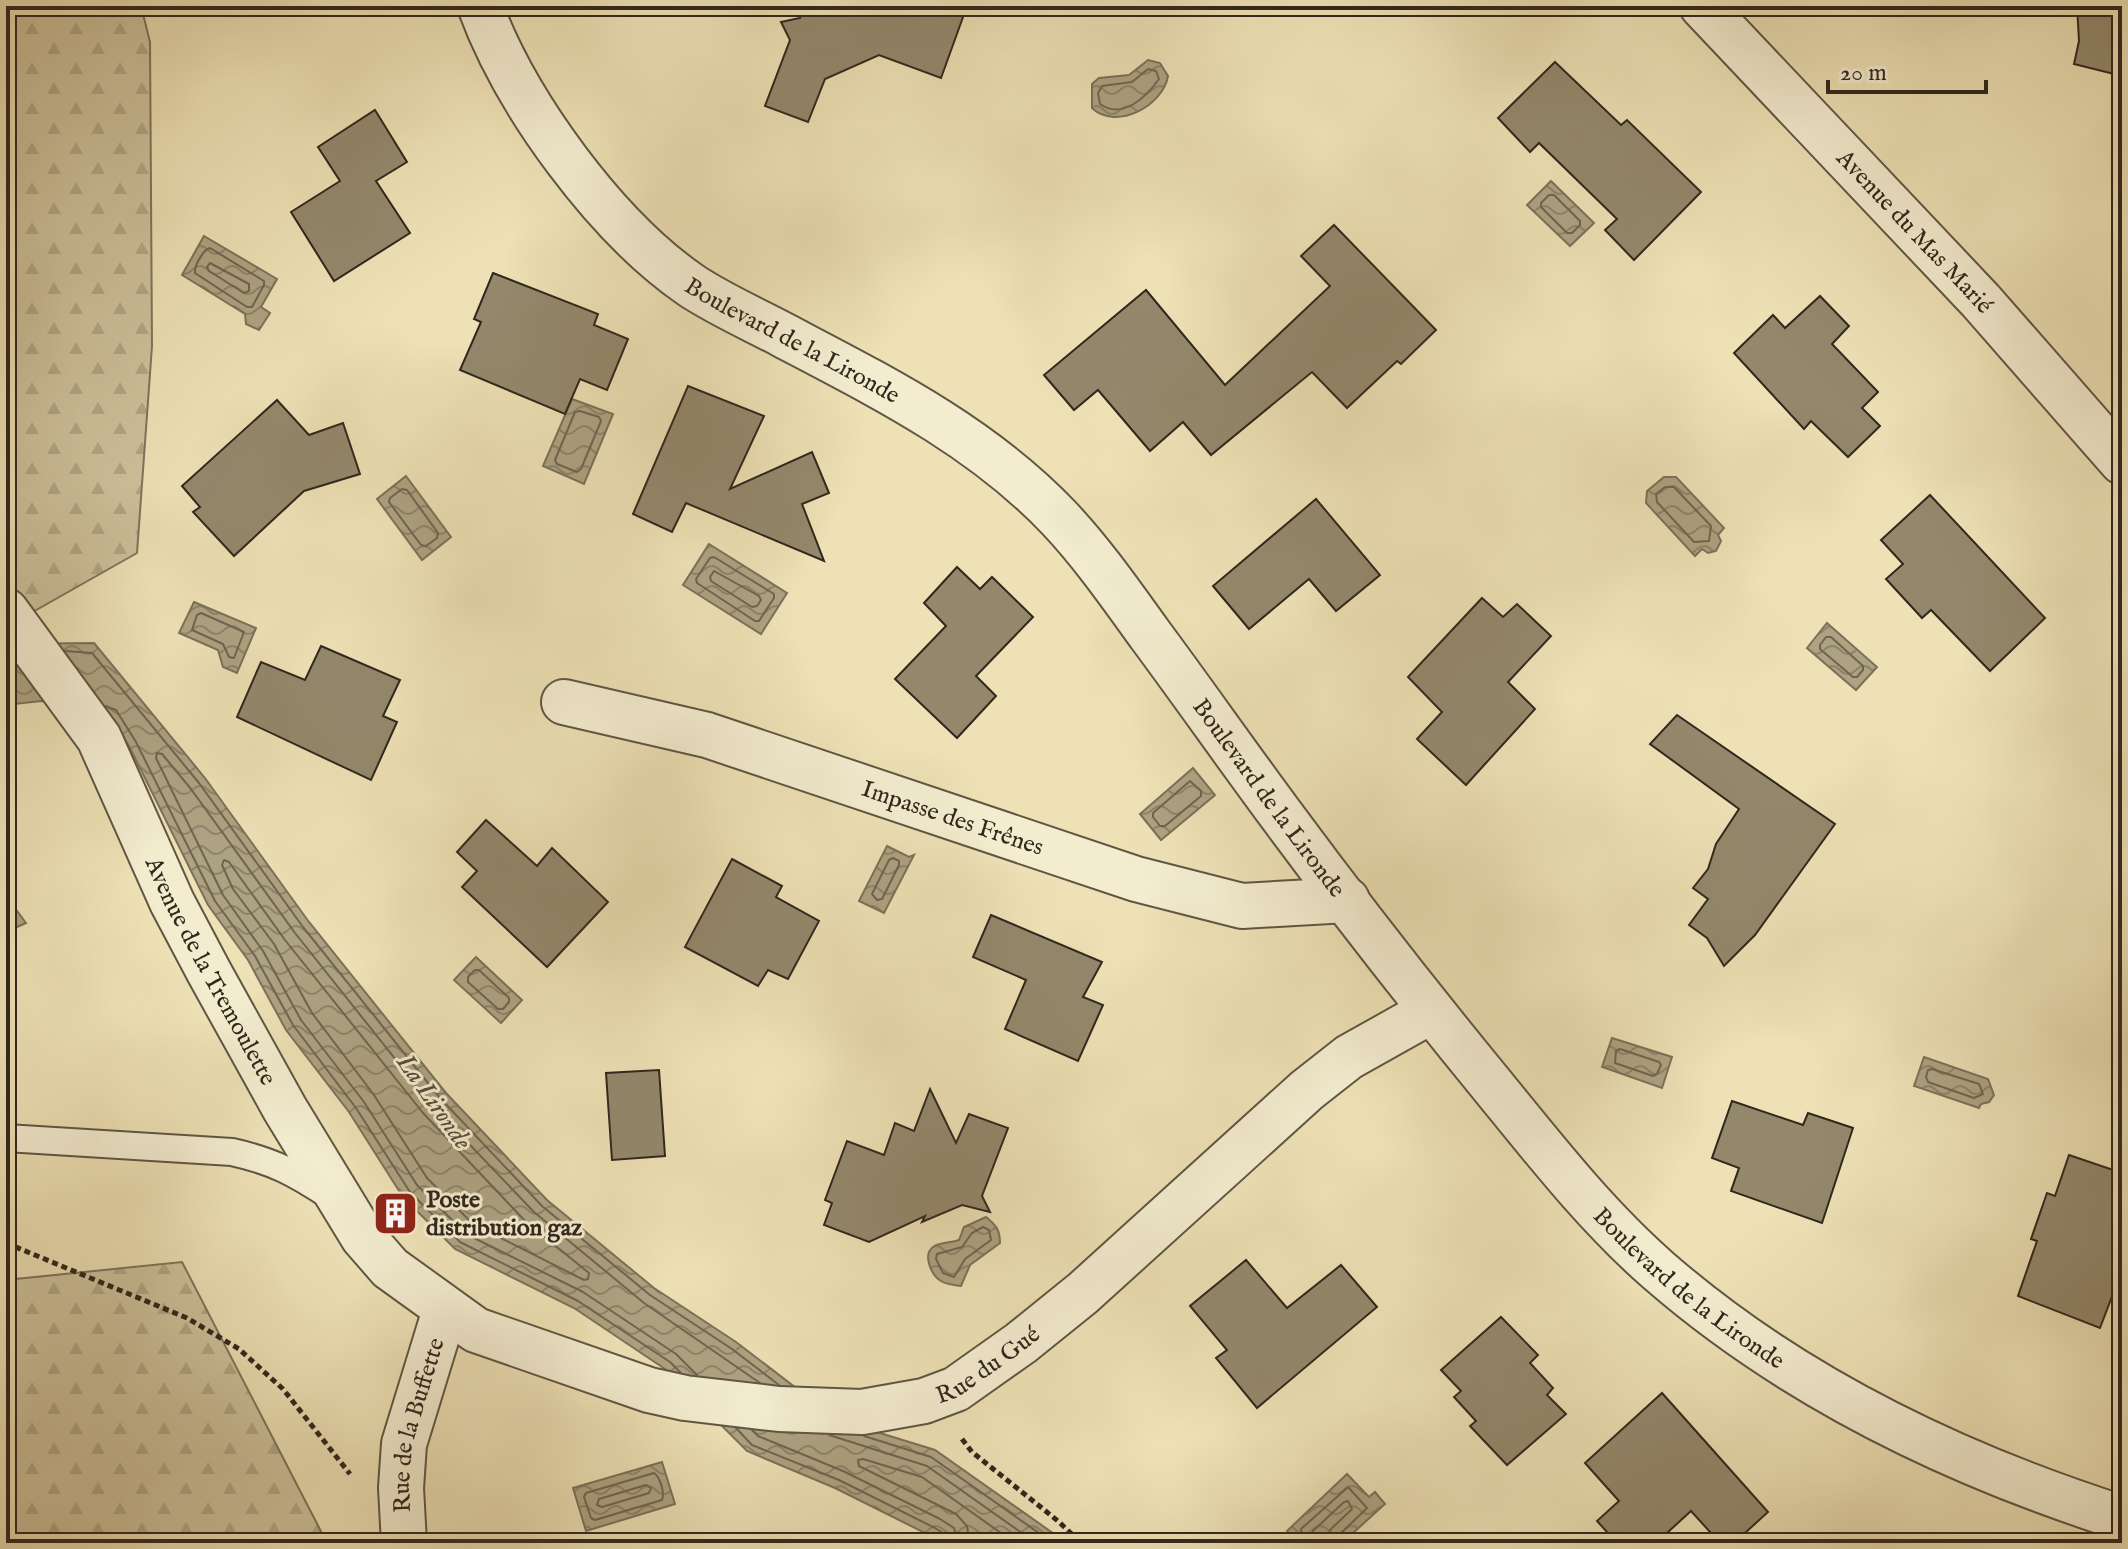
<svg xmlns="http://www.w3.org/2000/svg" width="2128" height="1549" font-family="'IM FELL English',serif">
  <defs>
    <pattern id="forest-firs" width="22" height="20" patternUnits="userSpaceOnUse" patternTransform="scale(2)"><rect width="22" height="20" fill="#cdc19b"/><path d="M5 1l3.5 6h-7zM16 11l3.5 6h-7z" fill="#b0a685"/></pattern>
    <pattern id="water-waves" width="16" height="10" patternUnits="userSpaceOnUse" patternTransform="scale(2)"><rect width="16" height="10" fill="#ada281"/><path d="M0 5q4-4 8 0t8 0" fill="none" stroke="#8d8469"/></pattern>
  </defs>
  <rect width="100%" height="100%" fill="#ede1b5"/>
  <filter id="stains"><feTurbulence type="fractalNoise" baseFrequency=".0025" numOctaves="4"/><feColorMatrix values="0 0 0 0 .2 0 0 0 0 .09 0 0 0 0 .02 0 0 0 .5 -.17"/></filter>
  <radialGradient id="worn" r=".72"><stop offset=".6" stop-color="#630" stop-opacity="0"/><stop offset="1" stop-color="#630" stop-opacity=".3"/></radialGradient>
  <g fill="url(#forest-firs)" stroke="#7f745c" stroke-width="2">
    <polygon points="6,6 141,6 150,42 152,346 137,553 15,622 6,611"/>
    <polygon points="182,1262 327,1543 6,1543 6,1280"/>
  </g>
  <g fill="url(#water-waves)" stroke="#7b7159" stroke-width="2">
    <path d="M1148,60l12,3 8,13c-5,30 -52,55 -76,32v-24l7,-6 30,-3z"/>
    <polygon points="1551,181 1594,223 1570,246 1527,205"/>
    <polygon points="204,236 277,279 261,307 270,313 259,330 246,324 245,314 182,275"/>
    <polygon points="572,399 613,414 584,484 543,466"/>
    <polygon points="406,476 451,537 422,560 377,499"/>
    <polygon points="1664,477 1676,477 1724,528 1718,535 1721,541 1716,551 1708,553 1702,549 1695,556 1646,503 1647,491"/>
    <polygon points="709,544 787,593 761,634 683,585"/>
    <polygon points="194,602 256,628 237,673 223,667 218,650 179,633"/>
    <polygon points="1827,623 1877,667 1856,690 1807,648"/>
    <polygon points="94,643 205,778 309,922 446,1093 547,1200 654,1288 736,1342 838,1420 935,1450 1067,1543 945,1543 835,1488 747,1451 665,1369 574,1308 455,1249 403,1197 349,1112 286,1030 248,960 208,905 129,746 110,715 41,701 6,705 6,644"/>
    <polygon points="1193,768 1215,795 1161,840 1140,814"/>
    <polygon points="887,846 909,857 914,855 884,913 859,901"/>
    <polygon points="6,896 26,923 6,932"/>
    <polygon points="476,957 522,1000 501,1023 454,980"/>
    <polygon points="1612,1038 1672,1057 1662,1088 1602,1067"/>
    <polygon points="1924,1057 1988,1079 1994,1095 1989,1102 1981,1104 1979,1108 1914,1086"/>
    <path d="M986,1217c10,8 14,13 14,26l-30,22 -9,21c-7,-1 -14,-1 -20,-5 -9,-5 -19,-26 -8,-34 7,-5 18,-4 26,-7l5,-13z"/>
    <polygon points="662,1462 675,1504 586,1531 573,1488"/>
    <polygon points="1347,1474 1369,1497 1375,1492 1385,1504 1342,1543 1298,1543 1287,1531"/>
  </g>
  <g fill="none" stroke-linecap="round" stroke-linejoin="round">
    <g stroke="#6f644f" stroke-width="2">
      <path d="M1148,69l8,2 3,8c-13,18 -36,41 -59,25l-2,-11 4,-7 30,-4z"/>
      <polygon points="1549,195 1554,195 1580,221 1580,225 1572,233 1567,233 1541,207 1541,203"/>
      <path d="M210,248l54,33v4l-12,22h-5l-52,-34c-1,-7 8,-23 15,-25z"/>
      <polygon points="210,263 249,284 249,291 244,293 209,271 207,267"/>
      <polygon points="580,411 599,417 601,421 581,469 577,472 557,464 555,460 575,412"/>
      <polygon points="1665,487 1674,487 1711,526 1709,541 1694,542 1657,502 1656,494"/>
      <polygon points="402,489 407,490 438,533 437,538 426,546 421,545 389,502 390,498"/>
      <polygon points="714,557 774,594 774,598 759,621 755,621 697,583 696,579 710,558"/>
      <polygon points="714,571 759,596 761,600 757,606 752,607 711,581 710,577"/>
      <polygon points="201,613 244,632 234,658 229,657 223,644 192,630 197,615"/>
      <polygon points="1826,637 1831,637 1863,666 1863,670 1857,677 1853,677 1820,649 1820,645"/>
      <polyline points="65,651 92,653 199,783 303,927 440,1098 542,1206 650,1295 732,1349 779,1385"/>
      <polyline points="105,706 116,710 136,742 215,901 255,956 293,1025 356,1108 410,1192 460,1242 578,1301 670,1362 680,1372"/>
      <polygon points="1190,781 1201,791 1201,796 1165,826 1160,826 1153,817 1153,813"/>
      <polygon points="893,858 899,861 899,865 882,899 877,900 872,894 889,860"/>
      <polygon points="224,860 229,862 285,940 423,1113 526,1222 589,1273 588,1279 584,1280 473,1224 427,1178 374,1095 312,1013 274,944 233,889 222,865"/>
      <polygon points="475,970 479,970 509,998 509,1002 503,1009 498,1009 468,982 468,977"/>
      <polygon points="1620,1049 1659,1062 1661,1065 1657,1074 1653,1076 1615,1063 1616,1051"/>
      <polygon points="1932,1069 1979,1084 1983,1094 1974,1098 1928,1082 1926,1077 1928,1070"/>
      <polygon points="983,1227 989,1230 991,1240 965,1259 954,1277 943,1273 936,1259 937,1254 962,1247 972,1233"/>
      <polyline points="697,1375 676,1354 583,1292 466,1234 417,1185 364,1102 301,1020 263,951 223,895 156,758 157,753 162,754 191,789 295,933 431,1104 534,1212 644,1303 760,1383"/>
      <polyline points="736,1428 752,1445 839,1480 935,1528 946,1535 948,1543"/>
      <polyline points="752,1430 758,1436 843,1471 940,1519 954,1528 958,1543"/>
      <polyline points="829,1435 927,1466 1036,1543"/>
      <polyline points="864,1436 931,1457 1053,1543"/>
      <path d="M654,1473c6,4 11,20 8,27l-67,20 -4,-2 -7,-21 2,-4z"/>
      <polygon points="646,1485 651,1488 649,1493 602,1507 597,1505 599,1499"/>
      <polyline points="970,1543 967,1526 956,1514 859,1466 858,1460 863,1459 922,1477 1015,1543"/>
      <polyline points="1303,1543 1301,1529 1348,1487 1367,1508 1339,1535 1337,1543"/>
      <polyline points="1313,1543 1313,1531 1344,1502 1348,1501 1352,1509 1330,1530 1327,1543"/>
    </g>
  </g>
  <g fill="#93886c" stroke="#31271d" stroke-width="2">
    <polygon points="805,6 967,6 941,78 879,55 825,79 808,122 765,106 790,40 781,22 800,18"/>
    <polygon points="2077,6 2122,6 2122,76 2074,64 2079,41"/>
    <polygon points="1555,62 1621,125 1627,120 1701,192 1634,260 1605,230 1617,219 1539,143 1530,152 1498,118"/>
    <polygon points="375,110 407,162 376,181 410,233 334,281 291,212 340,181 318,147"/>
    <polygon points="1334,225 1436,330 1401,364 1397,361 1347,408 1312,372 1211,455 1183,422 1150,451 1098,390 1074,410 1044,375 1146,290 1225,385 1330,286 1301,256"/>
    <polygon points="493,273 598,314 594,325 628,339 607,390 580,379 565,414 460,370 481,322 474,319"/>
    <polygon points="1820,296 1849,326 1832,344 1878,392 1862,408 1880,426 1848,457 1811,421 1804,429 1734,353 1773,315 1785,328"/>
    <polygon points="688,386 764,416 730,489 812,452 829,493 802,504 824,561 686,503 672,532 633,514"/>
    <polygon points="277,400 309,435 343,423 360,474 304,491 234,556 193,512 200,507 182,486"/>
    <polygon points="1930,495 2045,618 1990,671 1931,610 1922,618 1886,579 1903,564 1881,540"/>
    <polygon points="1316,499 1380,575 1336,611 1309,579 1249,629 1213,586"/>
    <polygon points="957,567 980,589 992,577 1033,617 976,676 996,696 957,738 895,679 946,626 924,603"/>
    <polygon points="1482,598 1503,617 1517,604 1551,636 1508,682 1535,709 1466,785 1417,739 1442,712 1408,677"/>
    <polygon points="321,646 400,680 383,716 397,722 371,780 237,717 261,662 305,680"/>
    <polygon points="1677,715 1835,824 1755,935 1724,966 1707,938 1689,925 1708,899 1693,888 1708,869 1716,844 1739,809 1650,744"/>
    <polygon points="486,820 537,866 552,848 608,902 547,967 462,887 477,871 457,852"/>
    <polygon points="732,859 782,886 776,897 819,921 788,979 768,970 758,986 685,947"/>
    <polygon points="991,915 1102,962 1083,997 1103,1005 1078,1061 1005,1029 1026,980 973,957"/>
    <polygon points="659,1070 665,1156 612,1160 606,1073"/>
    <polygon points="930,1089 956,1143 969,1114 1008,1128 982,1196 990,1212 962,1205 922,1222 925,1216 869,1242 824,1225 832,1203 825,1200 847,1141 884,1155 895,1123 914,1131"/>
    <polygon points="1732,1101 1803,1125 1808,1113 1853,1128 1822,1223 1731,1191 1739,1168 1712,1158"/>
    <polygon points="2069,1155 2122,1173 2122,1270 2100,1328 2018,1296 2037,1241 2031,1239 2047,1193 2055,1196"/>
    <polygon points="1246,1260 1287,1308 1341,1265 1377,1307 1257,1408 1216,1358 1227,1350 1190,1306"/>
    <polygon points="1501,1317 1538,1355 1530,1363 1553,1388 1547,1395 1566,1414 1507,1465 1470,1426 1476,1421 1454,1397 1461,1391 1441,1370"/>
    <polygon points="1662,1393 1768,1512 1734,1543 1720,1543 1691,1511 1656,1543 1617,1543 1597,1521 1619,1501 1585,1463"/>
  </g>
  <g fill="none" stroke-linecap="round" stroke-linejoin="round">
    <defs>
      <path id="service" d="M6,1138l226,14c41,9 63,21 98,44"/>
      <g id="minor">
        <path id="s1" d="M480,6c36,98 126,221 212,280 29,19 61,33 91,49 99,52 198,101 276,183 34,36 63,78 92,118 43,58 85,118 128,176 68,92 139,183 212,272 53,65 105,132 168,187 132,115 297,194 463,247"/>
        <path id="s2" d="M1702,6l279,295 141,161"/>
        <path id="s3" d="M6,611l93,127 73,164 37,70 76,137 78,128 27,31 86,62 173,60 36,8 94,11 83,3 62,-11 32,-12 65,-46 62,-50 224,-203 42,-33 82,-46"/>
        <path id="s4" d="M564,702l143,33 429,144 106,27 105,-6"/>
        <path id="s5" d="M404,1543l-3,-55 3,-44 41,-134"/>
      </g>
    </defs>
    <use href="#service" stroke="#605643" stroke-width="30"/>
    <use href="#minor" stroke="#605643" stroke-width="48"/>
    <g stroke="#31271d" stroke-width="5" stroke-dasharray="6 4" stroke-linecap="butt">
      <polyline points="6,1243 187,1318 239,1349 283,1389 350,1474"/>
      <polyline points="962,1439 972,1452 1058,1521 1081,1543"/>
    </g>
    <use href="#service" stroke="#f3eccf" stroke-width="26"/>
    <use href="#minor" stroke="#f3eccf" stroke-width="44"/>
  </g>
  <defs>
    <symbol id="building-square" viewBox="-11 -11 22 22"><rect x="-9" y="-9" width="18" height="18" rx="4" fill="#8f2418" stroke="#f3eccf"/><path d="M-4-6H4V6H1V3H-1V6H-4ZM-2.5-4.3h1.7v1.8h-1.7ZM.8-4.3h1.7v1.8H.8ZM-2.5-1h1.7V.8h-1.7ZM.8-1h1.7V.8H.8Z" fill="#fff"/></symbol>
  </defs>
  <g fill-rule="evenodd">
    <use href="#building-square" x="370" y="1188" width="51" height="51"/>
  </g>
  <g text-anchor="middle" stroke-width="6" stroke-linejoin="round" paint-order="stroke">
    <g font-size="24" fill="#31271d" stroke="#f3eccf">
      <text dy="8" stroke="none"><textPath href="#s2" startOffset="310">Avenue du Mas Marié</textPath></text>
      <text dy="8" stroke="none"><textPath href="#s1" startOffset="470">Boulevard de la Lironde</textPath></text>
      <text dy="8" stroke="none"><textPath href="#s1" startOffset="1142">Boulevard de la Lironde</textPath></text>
      <text dy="8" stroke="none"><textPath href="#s4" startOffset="406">Impasse des Frênes</textPath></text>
      <text dy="8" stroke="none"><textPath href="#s3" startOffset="416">Avenue de la Tremoulette</textPath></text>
      <text dy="8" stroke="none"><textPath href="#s1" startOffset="1790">Boulevard de la Lironde</textPath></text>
      <text dy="8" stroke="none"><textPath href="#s3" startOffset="1404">Rue du Gué</textPath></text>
      <text dy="8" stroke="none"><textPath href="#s5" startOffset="120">Rue de la Buffette</textPath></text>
    </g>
    <g font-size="24" font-weight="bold" fill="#31271d" stroke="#f3eccf" text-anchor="start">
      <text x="426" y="1207">Poste<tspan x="426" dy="28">distribution gaz</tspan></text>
    </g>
    <g font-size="26" font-style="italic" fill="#564c3b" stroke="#f3eccf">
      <text transform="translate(435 1101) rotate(55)" y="9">La Lironde</text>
    </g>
  </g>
  <rect width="2128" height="1549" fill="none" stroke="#ede1b5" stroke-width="32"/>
  <rect x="8" y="8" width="2112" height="1533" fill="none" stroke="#31271d" stroke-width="4"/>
  <rect x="16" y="16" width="2096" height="1517" fill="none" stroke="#31271d" stroke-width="2"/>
  <path d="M1828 80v12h158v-12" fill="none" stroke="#31271d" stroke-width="4"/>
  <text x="1840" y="80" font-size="24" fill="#31271d" stroke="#f3eccf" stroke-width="6" paint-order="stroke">20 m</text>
  <rect width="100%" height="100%" filter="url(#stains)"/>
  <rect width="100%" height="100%" fill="url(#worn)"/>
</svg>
